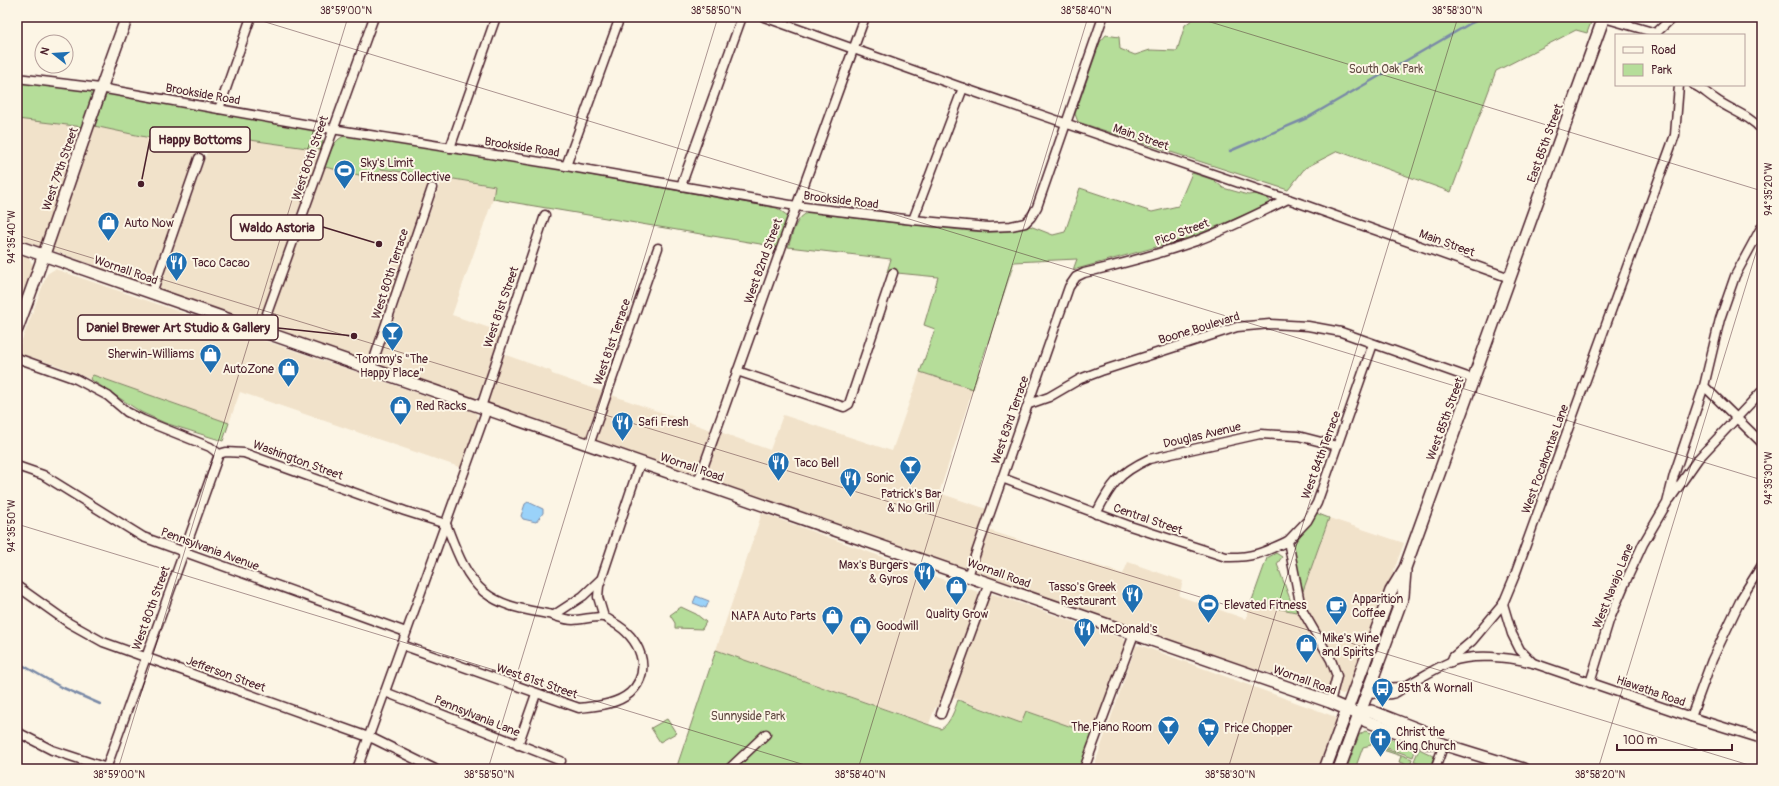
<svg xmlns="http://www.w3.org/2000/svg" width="1779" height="786" font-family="Pangolin,sans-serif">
  <rect width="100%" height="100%" fill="#fcf5e5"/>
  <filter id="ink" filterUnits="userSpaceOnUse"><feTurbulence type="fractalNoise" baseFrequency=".025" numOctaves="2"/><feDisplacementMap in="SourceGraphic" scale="8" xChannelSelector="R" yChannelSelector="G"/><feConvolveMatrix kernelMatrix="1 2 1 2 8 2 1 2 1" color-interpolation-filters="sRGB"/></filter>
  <g filter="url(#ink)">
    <g fill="#f1e2ca">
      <polygon points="17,119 84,127 43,242 40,247 17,238"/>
      <polygon points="94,126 197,148 200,133 321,150 260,319 258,321 255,322 159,289 207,152 198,148 149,285 52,250 51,246 55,235"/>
      <polygon points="325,167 376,179 379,169 433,177 369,359 365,360 274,328 269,322"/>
      <polygon points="442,177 496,187 493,199 452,315 501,332 480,393 475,399 378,364"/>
      <polygon points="17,253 29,258 33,265 17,308"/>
      <polygon points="55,269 476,413 478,420 462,468 240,392 229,423 93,375 90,379 59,366 24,355 20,352 20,345 47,274"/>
      <polygon points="503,354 551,371 552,374 711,430 695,474 690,474 488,403 488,396"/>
      <polygon points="920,372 973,389 939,493 987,509 967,565 964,568 960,568 708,479 705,476 705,473 720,432 770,450 783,415 892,451"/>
      <polygon points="762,513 978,592 980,596 940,705 935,708 929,724 716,650"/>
      <polygon points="1329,518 1404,543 1349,691 1343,694 1243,665 977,573 975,568 988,530 1123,574 1128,562 1183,581 1179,596 1246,619 1251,603 1296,612"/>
      <polygon points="993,594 1124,639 1125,643 1092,734 1027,711 1022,723 953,697 989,596"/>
      <polygon points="1140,645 1333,716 1338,720 1321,769 1093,769 1136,646"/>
    </g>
    <g fill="#b5dd99" stroke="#807e62">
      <polygon points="1196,17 1593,17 1587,33 1576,30 1496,71 1451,192 1338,151 1305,168 1288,190 1078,122 1075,114 1100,42 1106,35 1119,37 1120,49 1135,55 1150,50 1177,51 1185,25"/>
      <polygon points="17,82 94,92 94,99 84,127 17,119"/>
      <polygon points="113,94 315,130 320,133 323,141 321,150 200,133 197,148 94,126 106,95"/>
      <path d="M347,135l198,32 232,41 11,8 -1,7 -9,24 -285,-48 2,-13 -53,-9 -62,-8 -4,10 -51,-12c5,-13 7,-28 22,-32z"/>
      <path d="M1192,173l22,7 9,8 25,7 8,-1 12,4 2,4 -2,3 -79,33 -116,32 4,-11 -63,3 -41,127 -53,-17 15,-43 -11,-4 14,-48 -51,-5 4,-13 -103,-12c5,-13 7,-31 22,-35 42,6 83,11 125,15 30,3 66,10 95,-1l23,9 12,-3 15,-44 72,24 26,-6z"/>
      <polygon points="93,375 229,423 223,441 165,423 141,412 90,379"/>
      <polygon points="1316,513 1329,518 1303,591 1293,552 1293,546"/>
      <polygon points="1276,553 1282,557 1277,564 1293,607 1297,604 1299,605 1296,612 1251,603 1267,558"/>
      <polygon points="681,607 696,614 706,622 702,629 675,628 675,623 670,615"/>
      <path d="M716,650l225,79c9,-5 14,-20 17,-29l63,23 5,-12 66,23 -12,35h-404z"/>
      <polygon points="667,719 676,733 660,742 651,728"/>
      <polygon points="1365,731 1378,735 1375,743 1372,742 1371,745 1363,747 1355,769 1347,768 1359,735"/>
      <polygon points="1385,737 1416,748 1413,757 1382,746"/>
      <polygon points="1381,747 1412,759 1410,766 1399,762 1401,756 1380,749"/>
      <polygon points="1419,749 1434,756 1430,767 1414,761"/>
    </g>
    <g fill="#9ad2f9" stroke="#7a8aa7">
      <polygon points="528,502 543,509 543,513 536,522 523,519 521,516 525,504"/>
      <polygon points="696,596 709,601 706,608 693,603"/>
    </g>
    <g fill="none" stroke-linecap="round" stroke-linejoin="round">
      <g stroke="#7a8aa7" stroke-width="2.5">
        <polyline points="1230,151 1307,118 1471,23 1486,17"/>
        <polyline points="17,662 59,686 100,704"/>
      </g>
      <defs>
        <g id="street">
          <polyline points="764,17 963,88 1271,194 1288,199 1510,278"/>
          <polyline points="1604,18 1656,33 1657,35"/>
          <polyline points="1656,33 1673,17"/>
          <polyline points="17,78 100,88 332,129 566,166 796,206 913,220 988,227 1011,226 1025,223 1031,217 1037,207 1103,17"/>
          <path d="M1694,85c8,3 13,9 21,14 15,11 34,16 47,31"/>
          <polyline points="219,109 251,17"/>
          <polyline points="450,148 496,17"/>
          <polyline points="566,166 620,17"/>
          <polyline points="681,186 742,17"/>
          <polyline points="913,220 963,88"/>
          <polyline points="152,293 199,158"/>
          <polyline points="261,330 374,17"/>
          <path d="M17,358l59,21 32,17 19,16 16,8 67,27 9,7 7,-2 18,1 161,58 41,13c9,23 18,51 38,68 20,16 45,18 68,23 7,2 13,5 21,5 8,0 24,-4 30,-3 3,0 8,4 11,6 24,13 41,47 16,70 -14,12 -34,13 -51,15l-177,-63"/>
          <polyline points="371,368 432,188"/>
          <polyline points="737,371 844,407 849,404 893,273"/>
          <polyline points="1704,386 1762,443"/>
          <polyline points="1029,404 1049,397 1080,379 1101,371 1237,327 1270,324 1308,326 1341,332 1473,379"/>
          <polyline points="481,407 545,215"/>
          <polyline points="589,445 658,248"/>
          <polyline points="17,466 43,475 143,537 406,632"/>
          <path d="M1002,478l128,48 96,31c27,1 38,-5 62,-16"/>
          <polyline points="698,482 788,229 865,17"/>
          <polyline points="1670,499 1698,459 1762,391"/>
          <path d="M1096,514c15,-30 23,-41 53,-55l111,-25 38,2 39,10"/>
          <path d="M968,576l101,-289 7,-10 8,-4c38,-9 75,-19 112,-32 32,-12 62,-27 92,-42"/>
          <polyline points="17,586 69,623 103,642 374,739 435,769"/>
          <polyline points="1503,604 1512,634 1520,650 1533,663"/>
          <polyline points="554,615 583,596 600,580"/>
          <polyline points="604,617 598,597 599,586 640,463"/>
          <polyline points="1451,662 1453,657 1472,641 1503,604 1515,575 1675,135 1679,85"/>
          <path d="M1373,676c10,15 15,11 31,11"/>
          <polyline points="1590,683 1609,621 1625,583 1643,544 1667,503 1674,475 1704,386 1720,319 1735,276 1762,226"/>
          <polyline points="385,692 561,761"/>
          <path d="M1367,692c16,1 24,7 37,-5 15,-8 30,-18 46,-25 24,-9 58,-5 83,1l158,54 71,22"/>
          <polyline points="1330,702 1337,676 1331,660 1301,608 1288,541 1307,521 1317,503 1373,344"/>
          <polyline points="941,714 989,583"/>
          <polyline points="1691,717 1712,660 1742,597 1762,565"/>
          <polyline points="17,732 52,750 110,769"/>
          <polyline points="518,745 536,694"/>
          <polyline points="106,769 219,454"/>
          <polyline points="357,769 487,409"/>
          <polyline points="729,769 766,734"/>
          <polyline points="1084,769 1134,634"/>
          <polyline points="1435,769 1444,744"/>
        </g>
        <g id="secondary">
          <polyline points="17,246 1330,702 1358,714 1366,721 1427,743 1436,742 1523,769"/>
          <path d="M17,329c39,-103 71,-209 110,-312"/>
          <polyline points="1358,714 1371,711 1425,732 1436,742"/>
          <polyline points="1325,769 1391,591 1405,568 1604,17"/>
          <polyline points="1339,769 1403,596 1405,571"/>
        </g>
      </defs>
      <use href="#street" stroke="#4a1f2b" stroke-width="11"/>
      <use href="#secondary" stroke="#4a1f2b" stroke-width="14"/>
      <use href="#street" stroke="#fcf5e5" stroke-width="8"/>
      <use href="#secondary" stroke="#fcf5e5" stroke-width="11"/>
    </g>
  </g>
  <path fill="none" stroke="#4a1f2b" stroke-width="1" stroke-opacity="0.45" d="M249,17l1513,463M1194,17l568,174M17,235l1745,534M17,524l801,245M118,769l230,-752M488,769l230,-752M858,769l230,-752M1228,769l230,-752M1598,769l164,-536"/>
  <defs>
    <symbol id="stadium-pin" viewBox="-11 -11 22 30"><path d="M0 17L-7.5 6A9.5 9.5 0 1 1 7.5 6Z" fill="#1f6fb2" stroke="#fcf5e5"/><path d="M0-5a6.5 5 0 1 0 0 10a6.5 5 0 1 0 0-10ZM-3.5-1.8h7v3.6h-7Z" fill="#fff"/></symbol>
    <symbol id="shop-pin" viewBox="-11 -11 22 30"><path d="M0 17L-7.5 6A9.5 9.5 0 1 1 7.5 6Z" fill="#1f6fb2" stroke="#fcf5e5"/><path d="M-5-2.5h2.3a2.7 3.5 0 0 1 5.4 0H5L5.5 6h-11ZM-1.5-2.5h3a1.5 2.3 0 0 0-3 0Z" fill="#fff"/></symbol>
    <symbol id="restaurant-pin" viewBox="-11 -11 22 30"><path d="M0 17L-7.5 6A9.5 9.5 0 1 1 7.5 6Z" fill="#1f6fb2" stroke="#fcf5e5"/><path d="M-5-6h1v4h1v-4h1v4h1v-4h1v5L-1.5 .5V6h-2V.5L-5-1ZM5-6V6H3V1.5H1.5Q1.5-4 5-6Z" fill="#fff"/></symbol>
    <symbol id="bar-pin" viewBox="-11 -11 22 30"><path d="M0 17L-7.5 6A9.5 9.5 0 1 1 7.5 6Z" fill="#1f6fb2" stroke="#fcf5e5"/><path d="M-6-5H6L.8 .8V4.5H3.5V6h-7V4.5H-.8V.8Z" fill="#fff"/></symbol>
    <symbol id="cafe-pin" viewBox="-11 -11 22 30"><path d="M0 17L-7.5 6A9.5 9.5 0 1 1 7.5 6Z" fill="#1f6fb2" stroke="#fcf5e5"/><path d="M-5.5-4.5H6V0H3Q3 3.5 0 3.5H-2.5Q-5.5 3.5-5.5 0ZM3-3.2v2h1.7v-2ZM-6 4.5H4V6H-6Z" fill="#fff"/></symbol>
    <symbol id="bus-pin" viewBox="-11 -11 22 30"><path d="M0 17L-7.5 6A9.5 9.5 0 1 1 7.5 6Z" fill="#1f6fb2" stroke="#fcf5e5"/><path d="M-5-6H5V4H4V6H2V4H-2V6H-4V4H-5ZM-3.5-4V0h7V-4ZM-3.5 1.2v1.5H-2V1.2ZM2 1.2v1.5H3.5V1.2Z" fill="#fff"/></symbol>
    <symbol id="supermarket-pin" viewBox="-11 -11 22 30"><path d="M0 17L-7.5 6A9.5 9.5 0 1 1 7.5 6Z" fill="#1f6fb2" stroke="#fcf5e5"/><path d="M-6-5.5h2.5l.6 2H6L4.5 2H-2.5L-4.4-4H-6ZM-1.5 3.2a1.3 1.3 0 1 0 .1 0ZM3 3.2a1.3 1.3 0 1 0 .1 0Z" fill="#fff"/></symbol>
    <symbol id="church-pin" viewBox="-11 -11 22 30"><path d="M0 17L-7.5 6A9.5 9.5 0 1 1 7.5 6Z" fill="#1f6fb2" stroke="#fcf5e5"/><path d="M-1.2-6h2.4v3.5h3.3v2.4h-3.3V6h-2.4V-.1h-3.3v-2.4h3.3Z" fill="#fff"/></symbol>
  </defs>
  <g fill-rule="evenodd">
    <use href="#stadium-pin" x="332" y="158" width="25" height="34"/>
    <use href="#shop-pin" x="96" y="210" width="25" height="34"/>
    <use href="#restaurant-pin" x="164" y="250" width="25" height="34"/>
    <use href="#bar-pin" x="380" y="320" width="25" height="34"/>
    <use href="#shop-pin" x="198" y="342" width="25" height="34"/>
    <use href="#shop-pin" x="276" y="356" width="25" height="34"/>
    <use href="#shop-pin" x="388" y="394" width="25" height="34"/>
    <use href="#restaurant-pin" x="610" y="410" width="25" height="34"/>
    <use href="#restaurant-pin" x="766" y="450" width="25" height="34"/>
    <use href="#bar-pin" x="898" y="454" width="25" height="34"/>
    <use href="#restaurant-pin" x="838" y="466" width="25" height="34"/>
    <use href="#restaurant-pin" x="912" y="560" width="25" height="34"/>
    <use href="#shop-pin" x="944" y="574" width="25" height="34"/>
    <use href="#restaurant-pin" x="1120" y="582" width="25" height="34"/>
    <use href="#stadium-pin" x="1196" y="592" width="25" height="34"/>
    <use href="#cafe-pin" x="1324" y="594" width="25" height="34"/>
    <use href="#shop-pin" x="820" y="604" width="25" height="34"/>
    <use href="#shop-pin" x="848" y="614" width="25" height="34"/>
    <use href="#restaurant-pin" x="1072" y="616" width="25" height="34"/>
    <use href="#shop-pin" x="1294" y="632" width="25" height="34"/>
    <use href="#bus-pin" x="1370" y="676" width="25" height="34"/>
    <use href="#bar-pin" x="1156" y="714" width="25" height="34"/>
    <use href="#supermarket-pin" x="1196" y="716" width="25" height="34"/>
    <use href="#church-pin" x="1368" y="726" width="25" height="34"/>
  </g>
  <g text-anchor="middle" stroke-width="4" stroke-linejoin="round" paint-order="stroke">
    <g font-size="12" fill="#654e46" stroke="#fcf5e5">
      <text x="1386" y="73">South Oak Park</text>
      <text x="748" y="720">Sunnyside Park</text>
    </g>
    <g font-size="12" fill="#4a1f2b" stroke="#fcf5e5">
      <text transform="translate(203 94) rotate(10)" y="4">Brookside Road</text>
      <text transform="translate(1141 137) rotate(19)" y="4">Main Street</text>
      <text transform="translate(1545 143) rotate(-70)" y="4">East 85th Street</text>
      <text transform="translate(522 147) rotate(9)" y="4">Brookside Road</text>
      <text transform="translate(310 158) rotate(-71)" y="4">West 80th Street</text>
      <text transform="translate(60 169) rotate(-71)" y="4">West 79th Street</text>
      <text transform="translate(841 200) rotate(7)" y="4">Brookside Road</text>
      <text transform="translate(1182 232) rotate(-20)" y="4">Pico Street</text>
      <text transform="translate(1447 243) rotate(20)" y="4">Main Street</text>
      <text transform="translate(763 261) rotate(-70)" y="4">West 82nd Street</text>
      <text transform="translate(126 270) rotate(19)" y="4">Wornall Road</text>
      <text transform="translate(390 274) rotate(-72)" y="4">West 80th Terrace</text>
      <text transform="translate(501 307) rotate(-71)" y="4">West 81st Street</text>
      <text transform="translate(1199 328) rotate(-17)" y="4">Boone Boulevard</text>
      <text transform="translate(612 342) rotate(-71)" y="4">West 81st Terrace</text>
      <text transform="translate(1445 419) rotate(-70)" y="4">West 85th Street</text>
      <text transform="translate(1010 420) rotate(-71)" y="4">West 83rd Terrace</text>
      <text transform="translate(1202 435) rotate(-13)" y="4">Douglas Avenue</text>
      <text transform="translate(1321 455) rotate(-70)" y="4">West 84th Terrace</text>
      <text transform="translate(1545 459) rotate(-70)" y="4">West Pocahontas Lane</text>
      <text transform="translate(298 460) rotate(20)" y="4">Washington Street</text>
      <text transform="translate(692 467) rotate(19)" y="4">Wornall Road</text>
      <text transform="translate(1148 519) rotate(19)" y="4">Central Street</text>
      <text transform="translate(210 549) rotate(20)" y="4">Pennsylvania Avenue</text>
      <text transform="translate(999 573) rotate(20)" y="4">Wornall Road</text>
      <text transform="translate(1613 586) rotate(-68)" y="4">West Navajo Lane</text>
      <text transform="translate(151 608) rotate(-70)" y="4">West 80th Street</text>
      <text transform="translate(226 674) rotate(20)" y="4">Jefferson Street</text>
      <text transform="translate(1305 680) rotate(20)" y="4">Wornall Road</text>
      <text transform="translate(537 681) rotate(19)" y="4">West 81st Street</text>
      <text transform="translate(1651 691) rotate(19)" y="4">Hiawatha Road</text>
      <text transform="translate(477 716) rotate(22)" y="4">Pennsylvania Lane</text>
    </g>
    <g font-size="12" fill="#4a1f2b" stroke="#fcf5e5" text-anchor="start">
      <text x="360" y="167">Sky's Limit<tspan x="360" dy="14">Fitness Collective</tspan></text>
      <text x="124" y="227">Auto Now</text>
      <text x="192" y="267">Taco Cacao</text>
      <text x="194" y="358" text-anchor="end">Sherwin-Williams</text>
      <text x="392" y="363" text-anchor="middle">Tommy's "The<tspan x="392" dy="14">Happy Place"</tspan></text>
      <text x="274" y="373" text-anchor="end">AutoZone</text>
      <text x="416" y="410">Red Racks</text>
      <text x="638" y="426">Safi Fresh</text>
      <text x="794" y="467">Taco Bell</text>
      <text x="866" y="482">Sonic</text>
      <text x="911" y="498" text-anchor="middle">Patrick's Bar<tspan x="911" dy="14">&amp; No Grill</tspan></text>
      <text x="908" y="569" text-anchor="end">Max's Burgers<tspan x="908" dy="14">&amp; Gyros</tspan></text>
      <text x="1116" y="591" text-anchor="end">Tasso's Greek<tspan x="1116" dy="14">Restaurant</tspan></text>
      <text x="1352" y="603">Apparition<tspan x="1352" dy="14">Coffee</tspan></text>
      <text x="1224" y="609">Elevated Fitness</text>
      <text x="957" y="618" text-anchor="middle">Quality Grow</text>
      <text x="816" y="620" text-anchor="end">NAPA Auto Parts</text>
      <text x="876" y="630">Goodwill</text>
      <text x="1100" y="633">McDonald's</text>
      <text x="1322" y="642">Mike's Wine<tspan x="1322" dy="14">and Spirits</tspan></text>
      <text x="1398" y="692">85th &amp; Wornall</text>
      <text x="1152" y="731" text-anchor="end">The Piano Room</text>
      <text x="1224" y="732">Price Chopper</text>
      <text x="1396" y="736">Christ the<tspan x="1396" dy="14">King Church</tspan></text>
    </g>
  </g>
  <path fill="none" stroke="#4a1f2b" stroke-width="1.5" d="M141 184L150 139M379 244L323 227M354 336L278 328"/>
  <g fill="#4a1f2b" stroke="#fcf5e5" stroke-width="1.5">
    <circle cx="141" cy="184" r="4"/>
    <circle cx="379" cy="244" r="4"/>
    <circle cx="354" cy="336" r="4"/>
  </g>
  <g fill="#fcf5e5" stroke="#4a1f2b" stroke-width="1.5">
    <rect x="150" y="127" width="100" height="25" rx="4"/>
    <rect x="231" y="215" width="92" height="25" rx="4"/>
    <rect x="78" y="315" width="200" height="25" rx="4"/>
  </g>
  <g font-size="13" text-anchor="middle" font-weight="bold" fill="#4a1f2b">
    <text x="200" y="144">Happy Bottoms</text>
    <text x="277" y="232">Waldo Astoria</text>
    <text x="178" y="332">Daniel Brewer Art Studio &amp; Gallery</text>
  </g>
  <rect width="1779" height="786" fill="none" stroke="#fcf5e5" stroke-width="44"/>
  <rect x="1615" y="34" width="130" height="52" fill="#fcf5e5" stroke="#b59f9b"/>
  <rect x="1623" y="47" width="20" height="6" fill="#fcf5e5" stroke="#b59f9b"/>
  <text x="1651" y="54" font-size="12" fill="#4a1f2b">Road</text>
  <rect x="1623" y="64" width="20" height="12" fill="#b5dd99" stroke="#b59f9b"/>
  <text x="1651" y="74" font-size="12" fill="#4a1f2b">Park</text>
  <g transform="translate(54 54) rotate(287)"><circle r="19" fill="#fcf5e5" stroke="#b59f9b"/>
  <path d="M0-3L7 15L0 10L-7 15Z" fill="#1f6fb2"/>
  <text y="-6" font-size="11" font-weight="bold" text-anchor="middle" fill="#4a1f2b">N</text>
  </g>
  <path d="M1617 744v6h115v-6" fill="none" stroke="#4a1f2b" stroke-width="2"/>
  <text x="1623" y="744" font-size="12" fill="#4a1f2b" stroke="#fcf5e5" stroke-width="3" paint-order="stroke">100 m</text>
  <rect x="22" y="22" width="1735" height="742" fill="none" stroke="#4a1f2b" stroke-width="1.5"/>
  <g font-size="10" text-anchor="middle" fill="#4a1f2b">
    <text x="346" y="14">38°59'00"N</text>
    <text x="716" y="14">38°58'50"N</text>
    <text x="1086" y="14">38°58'40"N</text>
    <text x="1457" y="14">38°58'30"N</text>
    <text transform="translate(1768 189) rotate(-90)" y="4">94°35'20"W</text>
    <text transform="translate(11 237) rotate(-90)" y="4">94°35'40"W</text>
    <text transform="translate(1768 478) rotate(-90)" y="4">94°35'30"W</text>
    <text transform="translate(11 526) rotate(-90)" y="4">94°35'50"W</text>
    <text x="119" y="778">38°59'00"N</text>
    <text x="489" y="778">38°58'50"N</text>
    <text x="860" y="778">38°58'40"N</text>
    <text x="1230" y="778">38°58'30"N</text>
    <text x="1600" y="778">38°58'20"N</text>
  </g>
</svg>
